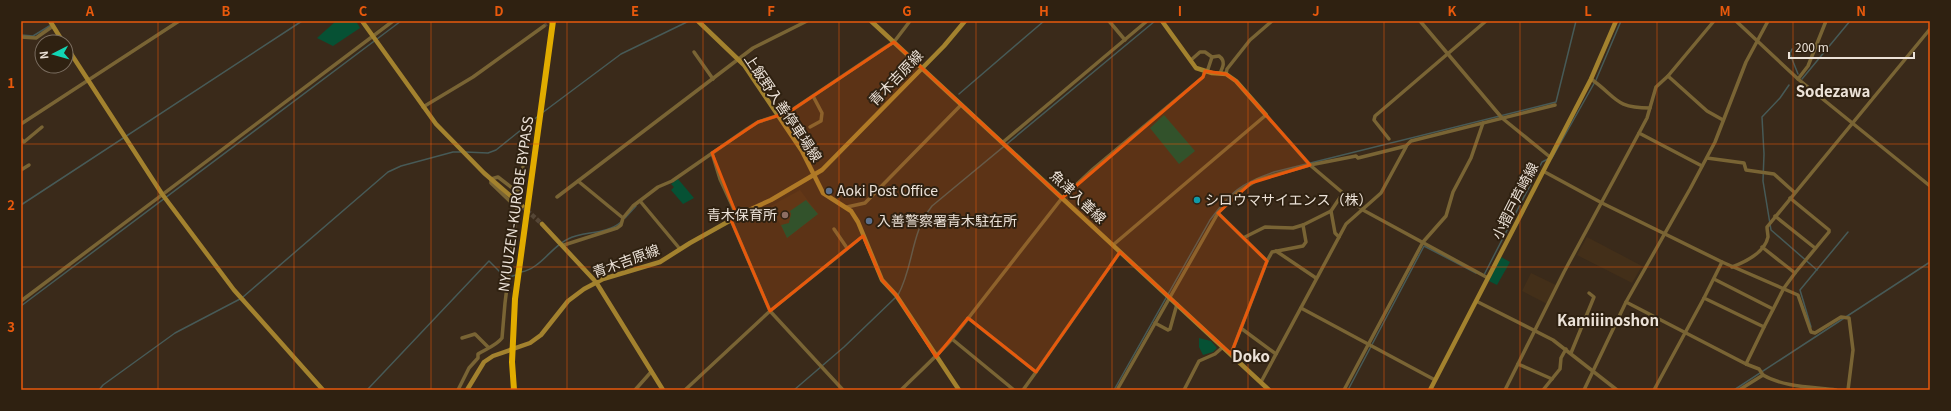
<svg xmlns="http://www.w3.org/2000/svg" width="1951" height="411" font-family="Georgia,'Noto Sans JP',serif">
  <rect width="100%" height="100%" fill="#3a2a1a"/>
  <g fill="#432f19">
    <polygon points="365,21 388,21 373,33"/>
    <polygon points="800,190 818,214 787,238 771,206"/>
    <polygon points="1587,237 1642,266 1632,283 1577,255"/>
    <polygon points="1531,273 1556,285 1547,304 1522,291"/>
  </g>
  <g fill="#065134">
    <polygon points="336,21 356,21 360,28 333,46 317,38"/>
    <polygon points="1164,115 1195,151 1179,164 1150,128"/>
    <polygon points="678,179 694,198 683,204 671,190 674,187 671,184"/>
    <polygon points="806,200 818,214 787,238 781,225 789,223 791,214 790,211"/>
    <polygon points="1501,257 1510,262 1497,285 1489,281"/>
    <polygon points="1199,338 1211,341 1217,348 1213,352 1203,355 1199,347"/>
  </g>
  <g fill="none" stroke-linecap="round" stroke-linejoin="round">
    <g stroke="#475a57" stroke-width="1.5">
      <polyline points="21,35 33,36 51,25"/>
      <polyline points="1792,49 1790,54 1798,74"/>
      <polyline points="1802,79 1850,21"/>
      <polyline points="1789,85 1780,98 1762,117 1764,154 1763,181 1771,230 1817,270"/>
      <polyline points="959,94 1044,21"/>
      <polyline points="542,113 621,54 689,21"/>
      <polyline points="465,152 488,153 496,150 537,117"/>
      <polyline points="1552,158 1596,80 1621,21"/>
      <polyline points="21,205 302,21"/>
      <polyline points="625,218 636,206"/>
      <path d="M521,272c5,-1 10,-3 14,-6 12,-8 20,-21 33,-27 15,-8 38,-4 53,-17"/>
      <polyline points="1484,275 1542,162 1548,159"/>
      <path d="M898,295c16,-29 12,-61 34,-89l223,-185"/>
      <polyline points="243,297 388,172 401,166 453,152 462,152"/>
      <polyline points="21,306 401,21"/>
      <polyline points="1811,327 1800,290 1848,232"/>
      <polyline points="99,390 103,385 175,333 240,299"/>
      <polyline points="367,390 489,261 506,278 516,275"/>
      <polyline points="794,390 844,347 895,298"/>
      <path d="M1114,390l96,-170c21,-28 31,-37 64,-48l282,-70 20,-81"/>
      <polyline points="1348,390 1424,246 1476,273"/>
      <polyline points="1734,390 1930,262"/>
    </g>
    <polyline stroke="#554636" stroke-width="3.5" stroke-dasharray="3.5 2" stroke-linecap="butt" points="544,26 551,21"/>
    <polyline stroke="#554636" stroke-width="4.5" stroke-dasharray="4.5 2" stroke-linecap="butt" points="522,206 542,224"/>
    <g stroke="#796434" stroke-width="3.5">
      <polyline points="1109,21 1125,40"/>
      <polyline points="1420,21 1502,118 1550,157"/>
      <polyline points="1736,21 1798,79 1930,186"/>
      <polyline points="21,37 36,38 53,26"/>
      <polyline points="694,52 713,79"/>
      <path d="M1212,57l7,-1c7,5 4,11 1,17"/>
      <polyline points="1191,60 1200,52 1205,52 1212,57 1207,72"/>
      <polyline points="1226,74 1227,69 1250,40 1272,21"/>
      <polyline points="1668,76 1714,21"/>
      <path d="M1591,79c26,18 23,29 59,29"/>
      <polyline points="1798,79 1808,66 1826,21"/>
      <polyline points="423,107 473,77 544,26"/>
      <polyline points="21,124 179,21"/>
      <polyline points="810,127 821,121 822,113 813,96"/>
      <polyline points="21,139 24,142 42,127"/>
      <polyline points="1389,139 1374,120 1375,116 1486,21"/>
      <polyline points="1002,143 1147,21"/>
      <polyline points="712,153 720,179 737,216"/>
      <polyline points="1707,158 1744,163 1746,170 1774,174 1794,192"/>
      <polyline points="1702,166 1639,133 1647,118 1656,87 1668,76 1707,111 1723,120"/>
      <polyline points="21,170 29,165"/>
      <polyline points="1543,171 1602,203 1722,262 1798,295 1811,332 1815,333 1841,317 1849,318 1853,350 1848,390"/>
      <polyline points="578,181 623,218 633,206 658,187 672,181 747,129 758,122 789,112 886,47 894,42 910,21"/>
      <polyline points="557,197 753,48 807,21"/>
      <polyline points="640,201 680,249"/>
      <polyline points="847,207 865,203 961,105"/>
      <polyline points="1331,211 1343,193"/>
      <polyline points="1218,213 1267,261 1272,252 1303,246 1306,242 1303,225 1331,211 1335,233 1339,237"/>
      <polyline points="1775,216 1815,248"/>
      <polyline points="731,220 770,311 843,390"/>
      <polyline points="834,229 847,248"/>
      <polyline points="1245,237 1265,227 1293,228 1303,225"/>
      <polyline points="564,245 617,228 621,225 623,218"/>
      <polyline points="1113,245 1266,115 1310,165 1363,210 1488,278"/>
      <polyline points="1762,247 1795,273 1829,232 1829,230 1790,198"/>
      <polyline points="1276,251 1316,278"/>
      <polyline points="1722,262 1704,298 1764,327 1784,288 1795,273"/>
      <path d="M1732,267c13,-5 33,-15 36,-30 0,-3 -1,-7 -1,-10l163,-198"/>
      <polyline points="1714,279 1773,309"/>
      <polyline points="21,301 393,21"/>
      <polyline points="1476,301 1553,340 1617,390"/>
      <polyline points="1626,302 1746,364 1759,369 1763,375"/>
      <polyline points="1301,308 1435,380"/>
      <polyline points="968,318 1036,372 1023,390"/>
      <polyline points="1155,323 1168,330 1170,329 1177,304"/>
      <polyline points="1242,329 1276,354"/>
      <polyline points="462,338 475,334 488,347"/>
      <polyline points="952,339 1014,390"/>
      <polyline points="1571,353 1594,297 1589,293"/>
      <polyline points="1231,354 1267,261"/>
      <polyline points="1518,364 1552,379"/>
      <polyline points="1746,364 1764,327"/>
      <polyline points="1036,372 1120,252"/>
      <polyline points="1261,382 1346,224 1381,193 1406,147"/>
      <path d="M458,390l11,-22 9,-10v-4c8,-5 19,-9 24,-16l3,-35 12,-95 -26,-25v-4l7,-2 18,14 4,-2 3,-22"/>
      <polyline points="635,390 651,372"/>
      <polyline points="685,390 770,311 863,236"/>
      <path d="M901,390c17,-17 35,-33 51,-51l110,-141 31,-29 110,-92 2,-6"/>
      <polyline points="1117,390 1218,213 1238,192 1257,180 1310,165 1356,156 1358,158 1406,146 1411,141 1555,105"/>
      <polyline points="1184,390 1199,361 1215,354 1223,347"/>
      <polyline points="1344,390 1423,242 1446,216 1453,192 1471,158 1483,123"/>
      <polyline points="1505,390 1564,272 1639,133"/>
      <polyline points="1543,390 1560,369 1561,358 1566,349"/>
      <polyline points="1584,390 1626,302 1690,189 1715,142 1746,62 1768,21"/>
      <polyline points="1654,390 1704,298"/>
      <path d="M1739,390l24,-15c20,12 50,12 73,15"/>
    </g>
    <g stroke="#a3822e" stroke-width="4.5">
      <polyline points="50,21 63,42"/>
      <polyline points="362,21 436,124 484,173 522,206"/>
      <polyline points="698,21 744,65 802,151 823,193 851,211 858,222 882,280 896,295 959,390"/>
      <polyline points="871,21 1269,390"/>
      <polyline points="1162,21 1196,68 1212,73 1226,74 1236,81 1266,115"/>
      <polyline points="66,46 162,194 234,290 323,390"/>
      <polyline points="542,224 596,282 663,390"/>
      <polyline points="467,390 484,362 493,356 530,343 541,335 568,301 584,289 603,279 660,262 690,243 749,210 771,200 822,170 944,46 965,21"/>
      <polyline points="1430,390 1591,79 1616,21"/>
    </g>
    <polyline stroke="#e1ac00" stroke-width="6" points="514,390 512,362 515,299 553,21"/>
  </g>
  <path fill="#e8590c" fill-opacity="0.2" stroke="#e8590c" stroke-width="3" stroke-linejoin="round" d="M894,42l168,156 141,-121 2,-6 21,3 10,7 74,84 -59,18 -33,30 49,48 -36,93 -111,-102 -84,120 -68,-54 -32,39 -40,-62 -14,-15 -19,-44 -93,75 -39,-91 6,-4 -25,-63 46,-31 31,-10z"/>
  <path fill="none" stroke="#e8590c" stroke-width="1" stroke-opacity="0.55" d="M158,21v369M294,21v369M431,21v369M567,21v369M703,21v369M839,21v369M976,21v369M1112,21v369M1248,21v369M1384,21v369M1520,21v369M1657,21v369M1793,21v369M21,144h1909M21,267h1909"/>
  <g fill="#5c6f8a" stroke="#2f2111" stroke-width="1.5">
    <circle cx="829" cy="191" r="4"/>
    <circle cx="869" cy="221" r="4"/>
  </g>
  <circle fill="#0f9aa8" stroke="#2f2111" stroke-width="1.5" cx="1197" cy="200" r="4"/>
  <circle fill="#8d6e63" stroke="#2f2111" stroke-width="1.5" cx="785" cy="215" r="4"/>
  <g text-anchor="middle" stroke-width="4" stroke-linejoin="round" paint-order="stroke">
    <g font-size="14" fill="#ece2d8" stroke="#2f2111">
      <text transform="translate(896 78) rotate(-46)" y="5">青木吉原線</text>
      <text transform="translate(783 108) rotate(56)" y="5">上飯野入善停車場線</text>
      <text transform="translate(1078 197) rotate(43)" y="5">魚津入善線</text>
      <text transform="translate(1515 201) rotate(-63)" y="5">小摺戸芦崎線</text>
      <text transform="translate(516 204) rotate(-82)" y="5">NYUUZEN-KUROBE BYPASS</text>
      <text transform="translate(626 261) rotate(-20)" y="5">青木吉原線</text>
    </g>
    <g font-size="14" fill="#ece2d8" stroke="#2f2111" text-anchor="start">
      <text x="837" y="196">Aoki Post Office</text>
      <text x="1205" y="205">シロウマサイエンス（株）</text>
      <text x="777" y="220" text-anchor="end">青木保育所</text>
      <text x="877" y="226">入善警察署青木駐在所</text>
    </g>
    <g font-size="15" font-weight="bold" fill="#ece2d8" stroke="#2f2111">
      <text x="1833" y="97">Sodezawa</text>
      <text x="1608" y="326">Kamiiinoshon</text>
      <text x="1251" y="362">Doko</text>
    </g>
  </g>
  <rect width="1951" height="411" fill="none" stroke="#2f2111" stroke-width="44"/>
  <g transform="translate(54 54) rotate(264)"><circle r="19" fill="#2f2111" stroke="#7b6e61"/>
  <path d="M0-3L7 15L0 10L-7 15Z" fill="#12d5b4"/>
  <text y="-6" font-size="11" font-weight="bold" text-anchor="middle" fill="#ece2d8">N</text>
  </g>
  <path d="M1789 52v6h125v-6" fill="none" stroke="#ece2d8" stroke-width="2"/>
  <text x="1795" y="52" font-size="12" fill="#ece2d8" stroke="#2f2111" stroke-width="3" paint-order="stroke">200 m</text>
  <rect x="22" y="22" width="1907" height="367" fill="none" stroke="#e8590c" stroke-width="1.5"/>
  <g font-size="13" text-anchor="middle" font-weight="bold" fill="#e8590c">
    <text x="90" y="16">A</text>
    <text x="226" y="16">B</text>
    <text x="363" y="16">C</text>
    <text x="499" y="16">D</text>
    <text x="635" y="16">E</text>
    <text x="771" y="16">F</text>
    <text x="907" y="16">G</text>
    <text x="1044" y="16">H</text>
    <text x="1180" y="16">I</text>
    <text x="1316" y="16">J</text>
    <text x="1452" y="16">K</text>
    <text x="1588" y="16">L</text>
    <text x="1725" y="16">M</text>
    <text x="1861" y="16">N</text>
    <text x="11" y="88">1</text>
    <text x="11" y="210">2</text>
    <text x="11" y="332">3</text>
  </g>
</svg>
